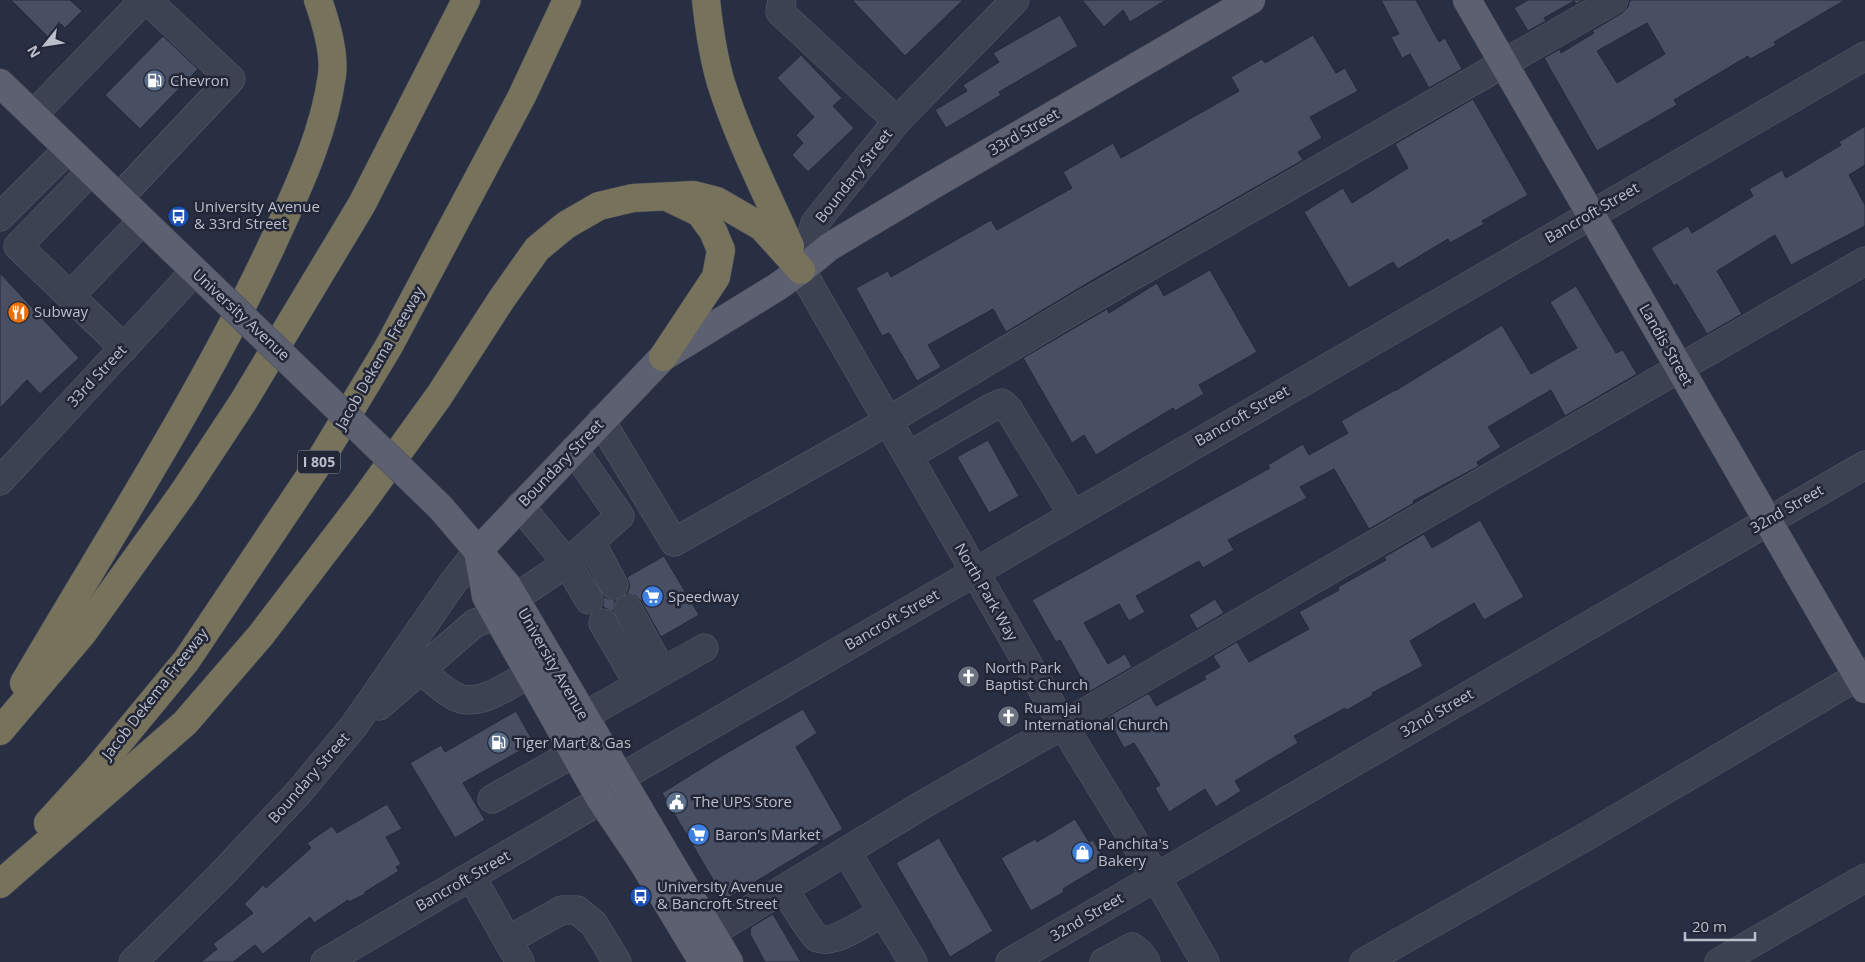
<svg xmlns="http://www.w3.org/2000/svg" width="1865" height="962" font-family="'Open Sans',sans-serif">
  <rect width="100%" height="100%" fill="#292f42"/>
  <g fill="#494f63" stroke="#242839" fill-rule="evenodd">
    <polygon points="11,0 70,0 82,11 65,28 61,24 48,37"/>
    <polygon points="852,0 963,0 905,56"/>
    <polygon points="1082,0 1166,0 1130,22 1123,10 1104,27"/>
    <polygon points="1381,0 1416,0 1439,42 1445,38 1462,69 1429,88 1410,54 1402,58 1391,37 1399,34"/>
    <polygon points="1528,0 1583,0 1576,4 1574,1 1544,18 1546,21 1528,31 1514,8"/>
    <path d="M1630,0h215l-71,42 2,3 -26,14 -2,-3 -74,44 3,5 -80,46 -53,-93 16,-9 1,4 33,-20 -2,-2 30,-18 6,-6zM1647,23l18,31 -48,29 -20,-32z"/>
    <polygon points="1060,15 1078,46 999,92 1001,95 946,128 935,110 967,91 963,85 999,62 993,53"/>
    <polygon points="1313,35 1336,73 1345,68 1358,91 1310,117 1322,138 1298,152 1303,160 1091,281 1006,332 993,309 928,345 941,367 917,381 889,333 882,336 856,288 888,271 891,277 991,220 997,230 1072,188 1063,172 1113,143 1121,158 1239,91 1231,77 1262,59 1265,63"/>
    <polygon points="163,36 198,69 140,129 105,95"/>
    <polygon points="801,55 842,98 833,106 854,128 808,172 792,155 803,143 796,135 814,117 777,78"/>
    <polygon points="1473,99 1528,195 1482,221 1484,224 1450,243 1448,239 1398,269 1393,262 1349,288 1304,212 1343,188 1352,203 1408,168 1395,144"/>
    <polygon points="1865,126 1865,165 1849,175 1865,205 1865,226 1791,265 1775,235 1717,271 1742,314 1707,334 1677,284 1674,286 1651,248 1688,226 1692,233 1753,196 1749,189 1782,170 1786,178 1841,145 1839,142"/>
    <polygon points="1210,270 1257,352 1199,385 1204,394 1175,411 1173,408 1096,455 1084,435 1072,443 1023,358 1107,309 1109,313 1157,283 1164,296"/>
    <polygon points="0,273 79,358 40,394 27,380 0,408"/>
    <polygon points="1576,286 1616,353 1623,350 1637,374 1565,416 1551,390 1488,427 1501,447 1477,462 1479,466 1413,501 1414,503 1369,529 1334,469 1300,487 1307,498 1228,540 1234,550 1203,568 1199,561 1136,596 1145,612 1129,621 1119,604 1084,623 1108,664 1125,654 1132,667 1089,692 1060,640 1056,642 1032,600 1270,468 1268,465 1303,444 1309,455 1348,433 1341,421 1395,390 1395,391 1502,325 1531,374 1577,348 1550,302"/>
    <polygon points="988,440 1019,496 989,513 957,457"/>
    <polygon points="1480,520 1524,597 1484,620 1474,603 1410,641 1423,666 1372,693 1373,695 1347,710 1345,708 1294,736 1298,743 1235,781 1241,791 1216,807 1205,789 1169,812 1155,788 1160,785 1134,743 1124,748 1107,717 1147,694 1150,695 1156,706 1206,679 1204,676 1220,667 1213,656 1237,642 1249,662 1309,629 1299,612 1339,590 1338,587 1386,560 1384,557 1424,534 1432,548"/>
    <polygon points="664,556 699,615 661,637 641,601 636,596 627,594 630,586 627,577"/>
    <polygon points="604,596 606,598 615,600 613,612 603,607"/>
    <polygon points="1215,599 1224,613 1197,629 1189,615"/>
    <polygon points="803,709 817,733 796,747 843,829 725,900 662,793 723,755"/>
    <polygon points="516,711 534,743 463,783 485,820 455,838 410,763 441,745 445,752"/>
    <polygon points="387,804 402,829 386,837 401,864 396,867 399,871 365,892 365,894 349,902 348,900 314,923 310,917 263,954 255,945 233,962 201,962 217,949 213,944 253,913 244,904 263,885 266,888 311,848 307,843 332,826 337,833"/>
    <polygon points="1075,819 1089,842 1093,840 1106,863 1063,889 1064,892 1031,911 1001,858 1035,839 1037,842"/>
    <polygon points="939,838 993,931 950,957 896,863"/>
    <polygon points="773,914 801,962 765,962 750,934 751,927"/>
  </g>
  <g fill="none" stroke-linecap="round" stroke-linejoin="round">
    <defs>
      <g id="minor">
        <polyline points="782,0 780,12 897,121"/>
        <polyline points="1015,0 897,121 815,223 801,270 1063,725 1156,877 1205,962"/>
        <polyline points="33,115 144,0"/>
        <polyline points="91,171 18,246 124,348"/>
        <polyline points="119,198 231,79 147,0"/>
        <polyline points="0,217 68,149"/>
        <polyline points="70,296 142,221"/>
        <polyline points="601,421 674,542 866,434 1082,305 1614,0"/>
        <polyline points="908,456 989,409 1002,403 1009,410 1073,515"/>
        <polyline points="0,481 194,272"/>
        <polyline points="520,506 567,563 620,516 574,450"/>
        <polyline points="591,542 614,585"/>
        <polyline points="515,598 567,563 589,600"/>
        <polyline points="628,609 662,672"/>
        <polyline points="603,623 639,685"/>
        <path d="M421,671c11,8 23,20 35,26 24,11 52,-12 73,-23"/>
        <polyline points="379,706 475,623 487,619 499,620"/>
        <polyline points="584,716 704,648"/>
        <polyline points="620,778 1865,56"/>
        <polyline points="492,799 574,753"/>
        <polyline points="846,851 913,962"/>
        <polyline points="471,876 520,962"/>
        <path d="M784,889c5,8 27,44 32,48 16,10 52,-17 67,-25"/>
        <polyline points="711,933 929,801 1063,725 1390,535 1865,261"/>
        <polyline points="508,940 562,910 577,910 594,924 617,962"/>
        <polyline points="133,962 221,875 299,792 353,727 452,584 478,551"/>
        <polyline points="325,962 601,800"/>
        <polyline points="1010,962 1865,465"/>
        <polyline points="1104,962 1132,947 1140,953 1146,962"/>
        <polyline points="1364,962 1587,836 1865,672"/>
        <polyline points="1719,962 1865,878"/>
      </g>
      <g id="major">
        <polyline points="1467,0 1865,689"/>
        <polyline points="0,83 221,296"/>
        <polyline points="406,474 441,508 507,585 729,962"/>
        <polyline points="478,551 663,357 777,287 801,270 829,247 931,186 1251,0"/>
        <polyline points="478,551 486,596 499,620 601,800 642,861 703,962"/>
      </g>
      <g id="highway">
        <path d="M706,0c3,28 7,56 15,83 18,57 45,109 69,163"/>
        <polyline points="663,357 716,277 721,250 713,231 700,213 671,199"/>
        <path d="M24,683c84,-144 176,-285 247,-436 25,-55 53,-112 61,-172 3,-22 -7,-55 -14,-75"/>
        <polyline points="0,731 82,634 183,493 243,402 362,204 466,0"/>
        <polyline points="48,823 96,770 186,661 316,467 389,346 522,96 567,0"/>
        <polyline points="0,884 185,723 261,635 361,504 439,396 501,300 537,249 566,225 599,206 633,198 694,195 717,201 762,227 801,270"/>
      </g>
    </defs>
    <use href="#minor" stroke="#595c6c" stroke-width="29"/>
    <use href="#major" stroke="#474b5b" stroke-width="29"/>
    <use href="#highway" stroke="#484c5c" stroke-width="29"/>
    <use href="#minor" stroke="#3d4252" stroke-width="28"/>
    <use href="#major" stroke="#5c6071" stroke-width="28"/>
    <use href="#highway" stroke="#77725b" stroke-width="28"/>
    <defs>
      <polyline id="major-bridge" points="221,296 406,474"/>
    </defs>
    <use href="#major-bridge" stroke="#474b5b" stroke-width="29" stroke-linecap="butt"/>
    <use href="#major-bridge" stroke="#5c6071" stroke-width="28"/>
  </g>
  <defs>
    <symbol id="fuel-disc" viewBox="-11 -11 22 22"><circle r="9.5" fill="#5c6f8a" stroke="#222637"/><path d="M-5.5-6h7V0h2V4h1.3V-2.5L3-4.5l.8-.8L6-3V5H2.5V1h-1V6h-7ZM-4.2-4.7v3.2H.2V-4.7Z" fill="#fff"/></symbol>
    <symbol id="bus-disc" viewBox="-11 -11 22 22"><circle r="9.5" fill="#1a4fb4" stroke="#222637"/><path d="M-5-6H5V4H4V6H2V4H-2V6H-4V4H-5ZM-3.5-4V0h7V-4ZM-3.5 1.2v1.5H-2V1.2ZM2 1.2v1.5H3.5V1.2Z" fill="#fff"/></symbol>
    <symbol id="restaurant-disc" viewBox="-11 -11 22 22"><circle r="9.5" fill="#e8710a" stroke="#222637"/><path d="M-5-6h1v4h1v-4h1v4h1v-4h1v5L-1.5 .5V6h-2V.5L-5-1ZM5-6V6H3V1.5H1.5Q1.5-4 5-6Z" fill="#fff"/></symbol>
    <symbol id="supermarket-disc" viewBox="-11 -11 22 22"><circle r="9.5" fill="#3f7fe0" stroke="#222637"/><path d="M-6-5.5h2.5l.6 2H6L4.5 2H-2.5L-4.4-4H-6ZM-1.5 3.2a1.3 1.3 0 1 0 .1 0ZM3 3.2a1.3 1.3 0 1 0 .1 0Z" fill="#fff"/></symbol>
    <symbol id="church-disc" viewBox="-11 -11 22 22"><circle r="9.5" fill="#6b7280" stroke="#222637"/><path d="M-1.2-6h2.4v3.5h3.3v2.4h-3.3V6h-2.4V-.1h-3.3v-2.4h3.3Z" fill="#fff"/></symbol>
    <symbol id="civic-disc" viewBox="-11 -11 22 22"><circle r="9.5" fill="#5c6f8a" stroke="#222637"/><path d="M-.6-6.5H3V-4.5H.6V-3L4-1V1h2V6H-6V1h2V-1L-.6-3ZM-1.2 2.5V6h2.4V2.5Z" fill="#fff"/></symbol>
    <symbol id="shop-disc" viewBox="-11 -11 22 22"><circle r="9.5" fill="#3f7fe0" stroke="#222637"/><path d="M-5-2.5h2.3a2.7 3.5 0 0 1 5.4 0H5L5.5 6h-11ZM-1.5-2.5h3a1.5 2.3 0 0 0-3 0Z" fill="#fff"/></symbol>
  </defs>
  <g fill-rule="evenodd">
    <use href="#fuel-disc" x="142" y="68" width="25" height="25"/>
    <use href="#bus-disc" x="166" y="204" width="25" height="25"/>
    <use href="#restaurant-disc" x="6" y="300" width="25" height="25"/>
    <use href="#supermarket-disc" x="640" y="584" width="25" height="25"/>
    <use href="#church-disc" x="956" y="664" width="25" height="25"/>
    <use href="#church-disc" x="996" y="704" width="25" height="25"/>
    <use href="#fuel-disc" x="486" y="730" width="25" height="25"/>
    <use href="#civic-disc" x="664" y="790" width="25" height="25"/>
    <use href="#supermarket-disc" x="686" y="822" width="25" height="25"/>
    <use href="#shop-disc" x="1070" y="840" width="25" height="25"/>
    <use href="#bus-disc" x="628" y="884" width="25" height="25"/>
  </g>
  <g text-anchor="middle" stroke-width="5" stroke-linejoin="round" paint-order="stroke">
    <rect fill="#222637" stroke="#8d909f" stroke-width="1" x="298" y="450.5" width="42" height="23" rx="4"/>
    <g font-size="14" font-weight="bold" fill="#bbbecb">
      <text x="319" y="467">I 805</text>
    </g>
    <g font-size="15" fill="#bbbecb" stroke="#222637" text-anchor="start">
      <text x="170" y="86">Chevron</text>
      <text x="194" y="212">University Avenue<tspan x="194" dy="17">&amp; 33rd Street</tspan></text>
      <text x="34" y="317">Subway</text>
      <text x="668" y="602">Speedway</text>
      <text x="985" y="673">North Park<tspan x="985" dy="17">Baptist Church</tspan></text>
      <text x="1024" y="713">Ruamjai<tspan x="1024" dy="17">International Church</tspan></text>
      <text x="514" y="748">Tiger Mart &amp; Gas</text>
      <text x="693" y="807">The UPS Store</text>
      <text x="715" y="840">Baron’s Market</text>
      <text x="1098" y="849">Panchita's<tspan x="1098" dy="17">Bakery</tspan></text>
      <text x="657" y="892">University Avenue<tspan x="657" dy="17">&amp; Bancroft Street</tspan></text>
    </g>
    <g font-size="15" fill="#bbbecb" stroke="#222637">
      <text transform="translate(1024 132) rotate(-30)" y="5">33rd Street</text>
      <text transform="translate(854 176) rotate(-52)" y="5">Boundary Street</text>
      <text transform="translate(1592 213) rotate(-30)" y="5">Bancroft Street</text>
      <text transform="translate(241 315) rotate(43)" y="5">University Avenue</text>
      <text transform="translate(1666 345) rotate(60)" y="5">Landis Street</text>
      <text transform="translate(380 358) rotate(-60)" y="5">Jacob Dekema Freeway</text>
      <text transform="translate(97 376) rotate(-47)" y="5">33rd Street</text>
      <text transform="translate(1242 416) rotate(-30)" y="5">Bancroft Street</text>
      <text transform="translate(561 463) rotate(-46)" y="5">Boundary Street</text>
      <text transform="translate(1787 509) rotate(-30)" y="5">32nd Street</text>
      <text transform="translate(986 592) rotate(60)" y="5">North Park Way</text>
      <text transform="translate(892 620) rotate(-30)" y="5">Bancroft Street</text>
      <text transform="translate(553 664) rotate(60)" y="5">University Avenue</text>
      <text transform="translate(155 694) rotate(-52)" y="5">Jacob Dekema Freeway</text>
      <text transform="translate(1437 713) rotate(-30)" y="5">32nd Street</text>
      <text transform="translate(309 778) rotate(-49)" y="5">Boundary Street</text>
      <text transform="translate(463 881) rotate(-30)" y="5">Bancroft Street</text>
      <text transform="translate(1087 917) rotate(-30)" y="5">32nd Street</text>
    </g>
  </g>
  <g transform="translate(45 45) rotate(240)" stroke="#222637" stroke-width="4" paint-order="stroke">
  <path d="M0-4L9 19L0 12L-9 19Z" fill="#bbbecb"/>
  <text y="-8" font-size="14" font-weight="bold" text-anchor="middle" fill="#bbbecb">N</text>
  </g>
  <path d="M1685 932v8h70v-8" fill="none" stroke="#bbbecb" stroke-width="2.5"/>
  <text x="1692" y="932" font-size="15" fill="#bbbecb" stroke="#222637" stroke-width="4" paint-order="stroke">20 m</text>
</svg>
